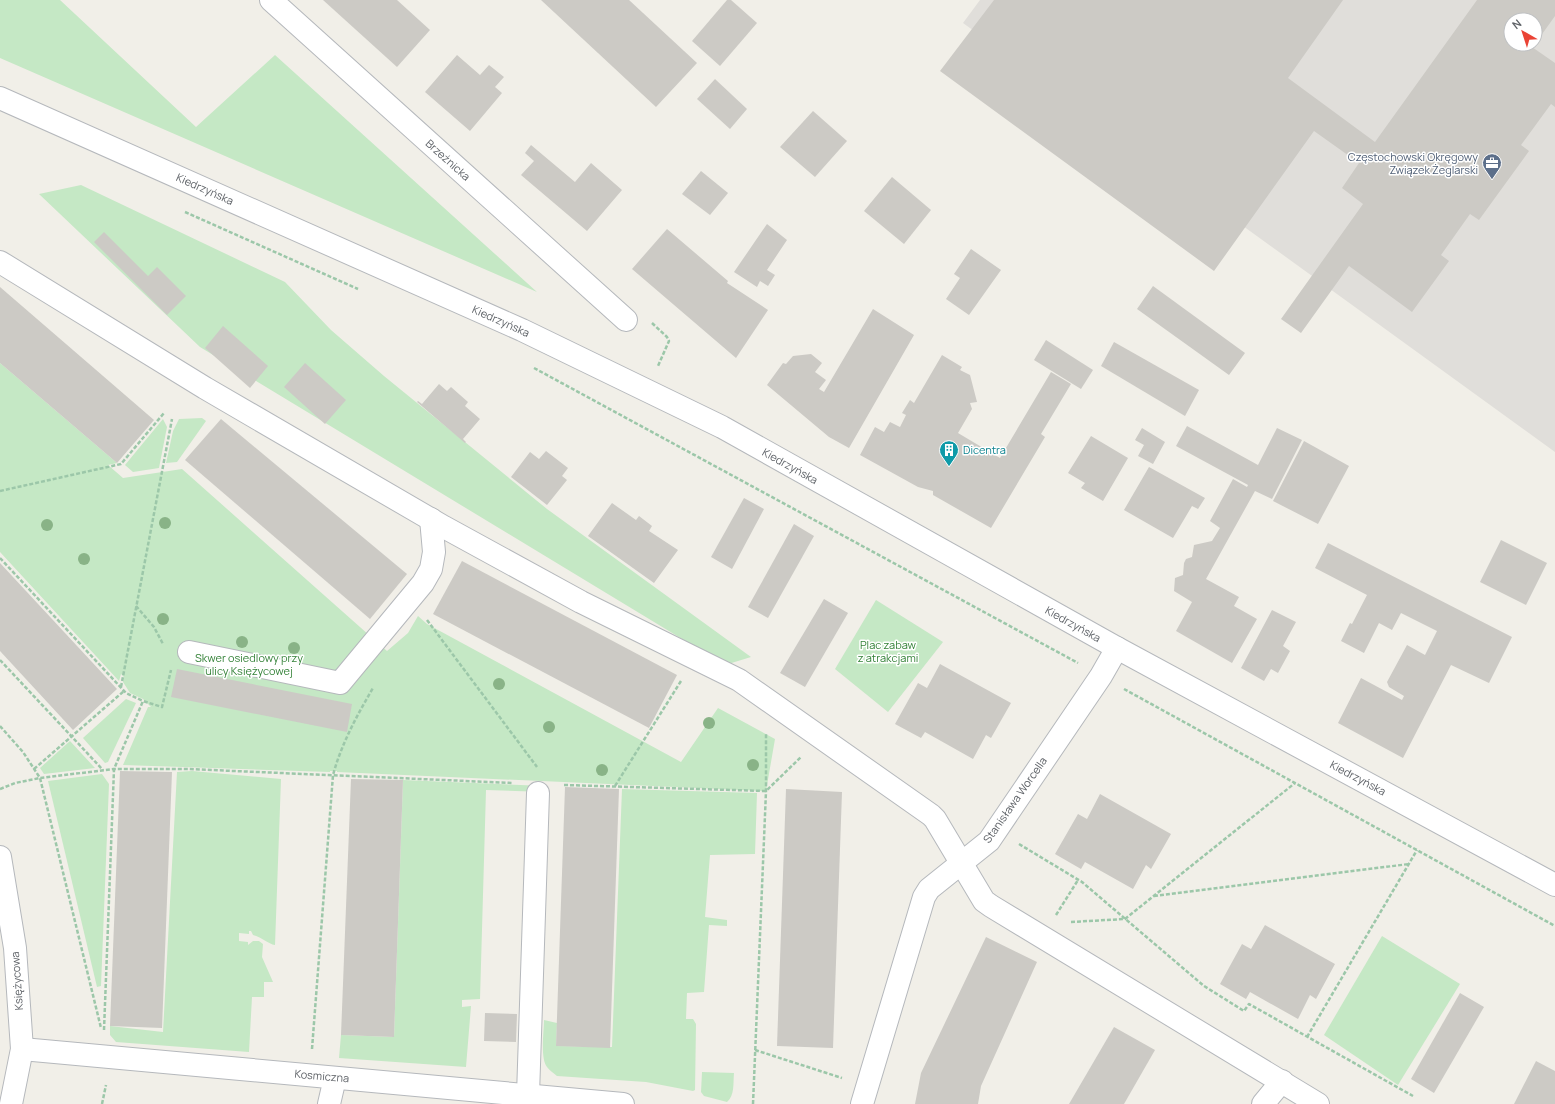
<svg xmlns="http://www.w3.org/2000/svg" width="1555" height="1104" font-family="Manrope,sans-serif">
  <rect width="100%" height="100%" fill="#f1efe8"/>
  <path fill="#e0deda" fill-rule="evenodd" d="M980,0h575v452l-592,-429zM1511,20h24v24h-24z"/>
  <g fill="#c5e8c5">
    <polygon points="0,0 60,0 196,127 275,55 537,292 0,58"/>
    <polygon points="81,185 285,282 331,330 384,376 547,509 751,657 725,665 200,347 39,194"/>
    <polygon points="0,363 117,463 108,465 123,478 182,469 387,651 408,633 418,616 427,624 681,762 718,708 775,739 766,791 337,772 337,771 330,771 330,772 123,765 148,707 151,707 143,699 130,693 123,682 124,677 121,674 119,681 0,552"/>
    <polygon points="202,418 206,421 177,462 166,463 173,431 179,419"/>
    <polygon points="163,419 167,427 159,468 133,472 125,465"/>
    <polygon points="876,600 943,642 888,712 835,669"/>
    <polygon points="126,699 136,703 108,762 105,763 83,738"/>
    <polygon points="70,741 95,768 44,774 40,768"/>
    <path d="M192,771l89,8 -6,166c-7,-1 -14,-8 -22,-10l-2,-4h-2v3l-10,-1v8l9,1v3l5,-4h6l4,3 -1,13 11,25h-9v15h-12l-3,55 -133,-10 -6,-7v-9l53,6 14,-260z"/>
    <polygon points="102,774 109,784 101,986 97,987 48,781"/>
    <polygon points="403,780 545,786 545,792 486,790 480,999 462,1000 462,1007 471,1006 466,1067 339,1058 341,1035 394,1037"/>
    <path d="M622,789l135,4 -2,61 -45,1 -5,62 22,3v6l-18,-1 -5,67 -17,1 -1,26h7l3,5 -1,66 -2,1 -47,-9 -89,-6c-3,-3 -7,-5 -10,-9 -7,-9 -3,-35 -3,-47l13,3 -1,23 56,1z"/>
    <polygon points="1382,936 1460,984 1398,1085 1324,1035"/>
    <path d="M702,1072l32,1c-1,10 1,22 -7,29l-23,-6 -3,-4z"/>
  </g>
  <g fill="#cccac5">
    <polygon points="323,0 397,0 430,30 397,67"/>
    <polygon points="541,0 629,0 697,63 656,107"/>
    <polygon points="727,0 731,0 757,23 720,66 692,41"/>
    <polygon points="994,0 1343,0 1288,78 1375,142 1477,0 1555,0 1555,16 1535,44 1535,20 1511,20 1511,44 1535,44 1532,47 1555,63 1555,107 1551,104 1521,145 1529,151 1479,220 1470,214 1441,255 1449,261 1412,312 1349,266 1301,333 1281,319 1363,204 1342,188 1359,163 1314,131 1214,271 940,71"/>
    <polygon points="457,55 480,75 489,65 504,77 495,87 502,93 470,131 425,92"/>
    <polygon points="715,79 747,109 730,129 697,99"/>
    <polygon points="813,111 847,141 815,177 780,147"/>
    <polygon points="531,145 575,182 591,163 622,190 587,231 521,175 534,161 525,153"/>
    <polygon points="701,171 728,193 710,215 682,194"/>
    <polygon points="892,177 931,210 904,244 864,211"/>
    <polygon points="767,224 787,240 767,270 775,275 768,286 760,281 757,287 734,272"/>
    <polygon points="667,229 728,281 727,283 768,310 736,358 632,269"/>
    <polygon points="104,232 148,276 157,267 186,296 167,315 94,242"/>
    <polygon points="971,249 1001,270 969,315 946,299 960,278 954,274"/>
    <polygon points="1153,286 1245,353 1229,375 1137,309"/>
    <polygon points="0,287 154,420 117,463 0,363"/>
    <polygon points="873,309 914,335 849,448 829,437 767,385 783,363 786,364 793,356 811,354 822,363 815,372 826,380 819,389 824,392"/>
    <polygon points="223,326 268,366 250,388 205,348"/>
    <polygon points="1046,340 1093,370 1081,389 1034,360"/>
    <polygon points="1114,342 1199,390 1185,416 1101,366"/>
    <polygon points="942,355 962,367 960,370 970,375 977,402 970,403 972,409 958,433 1000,458 1051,372 1071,384 1041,434 1045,437 991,528 933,495 933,491 918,487 860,455 875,427 884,432 890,422 900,427 906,415 902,413 910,400 914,403"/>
    <polygon points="305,363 346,400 325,424 284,387"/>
    <polygon points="439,384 447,391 451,387 468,402 465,406 480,419 463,439 466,442 465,443 417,402 418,401 422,404"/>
    <polygon points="221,419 407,574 370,619 185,460"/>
    <polygon points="1187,426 1258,465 1277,428 1302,440 1272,499 1255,491 1206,579 1239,597 1234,606 1257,619 1232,663 1176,631 1192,602 1174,591 1175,578 1183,575 1184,563 1186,559 1192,557 1194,545 1212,541 1220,528 1210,521 1233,479 1247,487 1248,485 1176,446"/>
    <polygon points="1142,428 1165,442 1153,464 1138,456 1144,445 1135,440"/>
    <polygon points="1091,436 1128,458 1103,501 1081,488 1085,483 1068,473"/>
    <polygon points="1304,441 1349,466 1318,524 1273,501"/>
    <polygon points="546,451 568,468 562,476 567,480 547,505 511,477 530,452 539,459"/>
    <polygon points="1149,467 1205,498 1198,509 1192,506 1173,538 1124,510"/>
    <polygon points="744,498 764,509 732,569 711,557"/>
    <polygon points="612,503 636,520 639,516 652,526 649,531 678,550 654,583 588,536"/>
    <polygon points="794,524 814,536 768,618 748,607"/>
    <polygon points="1501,540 1547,563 1526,605 1480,582"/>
    <polygon points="1328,543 1512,637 1489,683 1451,665 1403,758 1338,723 1361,678 1402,700 1404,696 1389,687 1387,682 1407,645 1425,655 1437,631 1401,613 1392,630 1379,623 1364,653 1341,641 1350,623 1352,624 1367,595 1315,568"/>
    <polygon points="462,561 677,675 649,728 433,614"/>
    <polygon points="0,563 117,689 73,730 0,651"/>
    <polygon points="824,599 848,613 805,687 780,673"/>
    <polygon points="1272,610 1296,622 1283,646 1290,651 1278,673 1271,669 1264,681 1241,668"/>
    <polygon points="940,664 1011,703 991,738 986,735 973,759 925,732 921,738 895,724 918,683 927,688"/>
    <polygon points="177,669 352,704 347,732 171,697"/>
    <polygon points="120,771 172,772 162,1028 110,1026"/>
    <polygon points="351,779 403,780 394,1037 341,1035"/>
    <polygon points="565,787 619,789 610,1048 556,1046"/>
    <polygon points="786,789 842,792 833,1048 777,1046"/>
    <polygon points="1100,794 1171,834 1151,869 1146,865 1133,889 1085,862 1081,869 1055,854 1078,814 1087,819"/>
    <polygon points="1265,925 1335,964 1316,999 1310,995 1298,1019 1250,992 1246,999 1220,984 1242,944 1251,949"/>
    <polygon points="986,937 1037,962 981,1086 978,1104 915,1104 921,1073"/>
    <polygon points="1460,993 1484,1007 1434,1093 1411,1079"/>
    <polygon points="485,1013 517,1014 516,1042 484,1041"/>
    <polygon points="1114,1027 1155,1050 1124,1104 1069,1104"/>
    <polygon points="1536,1061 1555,1071 1555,1104 1514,1104"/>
  </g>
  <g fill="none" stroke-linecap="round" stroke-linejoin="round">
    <defs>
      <g id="minor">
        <polyline points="271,0 626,320"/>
        <polyline points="0,98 522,330 722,427 1117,648 1555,885"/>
        <polyline points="0,262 205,388 444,527 581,602 739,680 931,815 935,819 984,901 991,906 1318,1104"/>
        <polyline points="189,652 340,683 423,583 431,569 434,552 431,519"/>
        <polyline points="0,857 15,948 22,1049 11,1104"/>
        <polyline points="22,1049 623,1104"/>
        <polyline points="528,1095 538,793"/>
        <polyline points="329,1104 335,1078"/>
        <polyline points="862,1104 924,897 929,889 989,841 1101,676 1117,648"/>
        <polyline points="1263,1104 1282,1081"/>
      </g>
    </defs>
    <use href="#minor" stroke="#b5b8bc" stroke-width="24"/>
    <g stroke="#9cc7a9" stroke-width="2.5" stroke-dasharray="4 2" stroke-linecap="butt">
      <polyline points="185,212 358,289"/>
      <polyline points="652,323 667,337 669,341 658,366"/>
      <polyline points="534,368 1078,663"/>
      <polyline points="0,491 121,464 164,413"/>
      <polyline points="0,558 126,693 143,701"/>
      <polyline points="136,606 154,627 163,644"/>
      <polyline points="427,620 537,767"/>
      <polyline points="0,660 103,770"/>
      <polyline points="121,687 172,419"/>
      <polyline points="1124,689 1555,926"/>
      <polyline points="0,726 23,752 40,778 101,1028"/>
      <polyline points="34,769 124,691"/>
      <polyline points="564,785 766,791 801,757"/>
      <polyline points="615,786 681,681"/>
      <polyline points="0,789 15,783 40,778 114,769 188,769 513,783"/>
      <polyline points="1019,844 1082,882 1204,986 1244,1011 1249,1004 1413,1096"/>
      <polyline points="1154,896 1409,864"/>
      <polyline points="1056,915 1078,880"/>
      <polyline points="1071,922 1125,919 1295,783"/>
      <polyline points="104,1030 114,769 143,701 162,707 171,670"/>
      <polyline points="1307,1037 1417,850"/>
      <path d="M312,1049l21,-274c8,-30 24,-60 40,-87"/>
      <polyline points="755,1050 842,1078"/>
      <polyline points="102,1104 106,1085"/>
      <polyline points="753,1104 766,791 766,733"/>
    </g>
    <use href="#minor" stroke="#fff" stroke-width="22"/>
  </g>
  <g fill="#89b387">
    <circle cx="165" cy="523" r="6"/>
    <circle cx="47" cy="525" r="6"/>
    <circle cx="84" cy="559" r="6"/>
    <circle cx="163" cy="619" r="6"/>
    <circle cx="242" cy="642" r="6"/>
    <circle cx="294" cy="648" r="6"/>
    <circle cx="499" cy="684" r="6"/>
    <circle cx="709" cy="723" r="6"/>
    <circle cx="549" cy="727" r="6"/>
    <circle cx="753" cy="765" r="6"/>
    <circle cx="602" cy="770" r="6"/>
  </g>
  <defs>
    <symbol id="office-pin" viewBox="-11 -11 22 30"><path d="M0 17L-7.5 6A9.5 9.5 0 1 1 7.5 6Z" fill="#5c6f8a" stroke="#fff"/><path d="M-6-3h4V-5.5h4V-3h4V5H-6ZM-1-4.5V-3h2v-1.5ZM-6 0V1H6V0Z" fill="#fff"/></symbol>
    <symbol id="building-pin" viewBox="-11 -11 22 30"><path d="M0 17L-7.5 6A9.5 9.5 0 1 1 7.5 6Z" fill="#0f9aa8" stroke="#fff"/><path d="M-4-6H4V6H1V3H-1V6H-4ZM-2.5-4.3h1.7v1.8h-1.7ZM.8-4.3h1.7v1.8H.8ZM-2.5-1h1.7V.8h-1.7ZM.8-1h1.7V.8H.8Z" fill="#fff"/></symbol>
  </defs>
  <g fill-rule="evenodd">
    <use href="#office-pin" x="1481" y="152" width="22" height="30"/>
    <use href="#building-pin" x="938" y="439" width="22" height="30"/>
  </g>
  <g text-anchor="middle" stroke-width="3" stroke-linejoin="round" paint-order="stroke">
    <g font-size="11" fill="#4e5e75" stroke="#fff" text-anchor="end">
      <text x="1478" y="161">Częstochowski Okręgowy<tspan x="1478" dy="13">Związek Żeglarski</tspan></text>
    </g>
    <g font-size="11" fill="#5f6368" stroke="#fff">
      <text transform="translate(448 160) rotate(42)" y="4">Brzeźnicka</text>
      <text transform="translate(205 189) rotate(24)" y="4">Kiedrzyńska</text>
      <text transform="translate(501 321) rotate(24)" y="4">Kiedrzyńska</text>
      <text transform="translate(790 466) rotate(29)" y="4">Kiedrzyńska</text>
      <text transform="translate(1073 624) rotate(29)" y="4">Kiedrzyńska</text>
      <text transform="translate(1358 778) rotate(28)" y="4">Kiedrzyńska</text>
      <text transform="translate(1015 800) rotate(-55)" y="4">Stanisława Worcella</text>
      <text transform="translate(17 981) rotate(-94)" y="4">Księżycowa</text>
      <text transform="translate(322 1076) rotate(5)" y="4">Kosmiczna</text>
    </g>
    <g font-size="11" fill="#0d838f" stroke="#fff" text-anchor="start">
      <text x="963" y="454">Dicentra</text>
    </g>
    <g font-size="11" fill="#348238" stroke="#fff">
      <text x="888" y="649">Plac zabaw<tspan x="888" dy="13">z atrakcjami</tspan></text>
      <text x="249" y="662">Skwer osiedlowy przy<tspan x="249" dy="13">ulicy Księżycowej</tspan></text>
    </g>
  </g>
  <g transform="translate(1523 32) rotate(321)"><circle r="19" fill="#ffffff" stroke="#bfc1c3"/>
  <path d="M0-3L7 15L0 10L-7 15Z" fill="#ea4335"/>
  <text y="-6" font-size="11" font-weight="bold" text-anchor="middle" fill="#5f6368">N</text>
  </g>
</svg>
